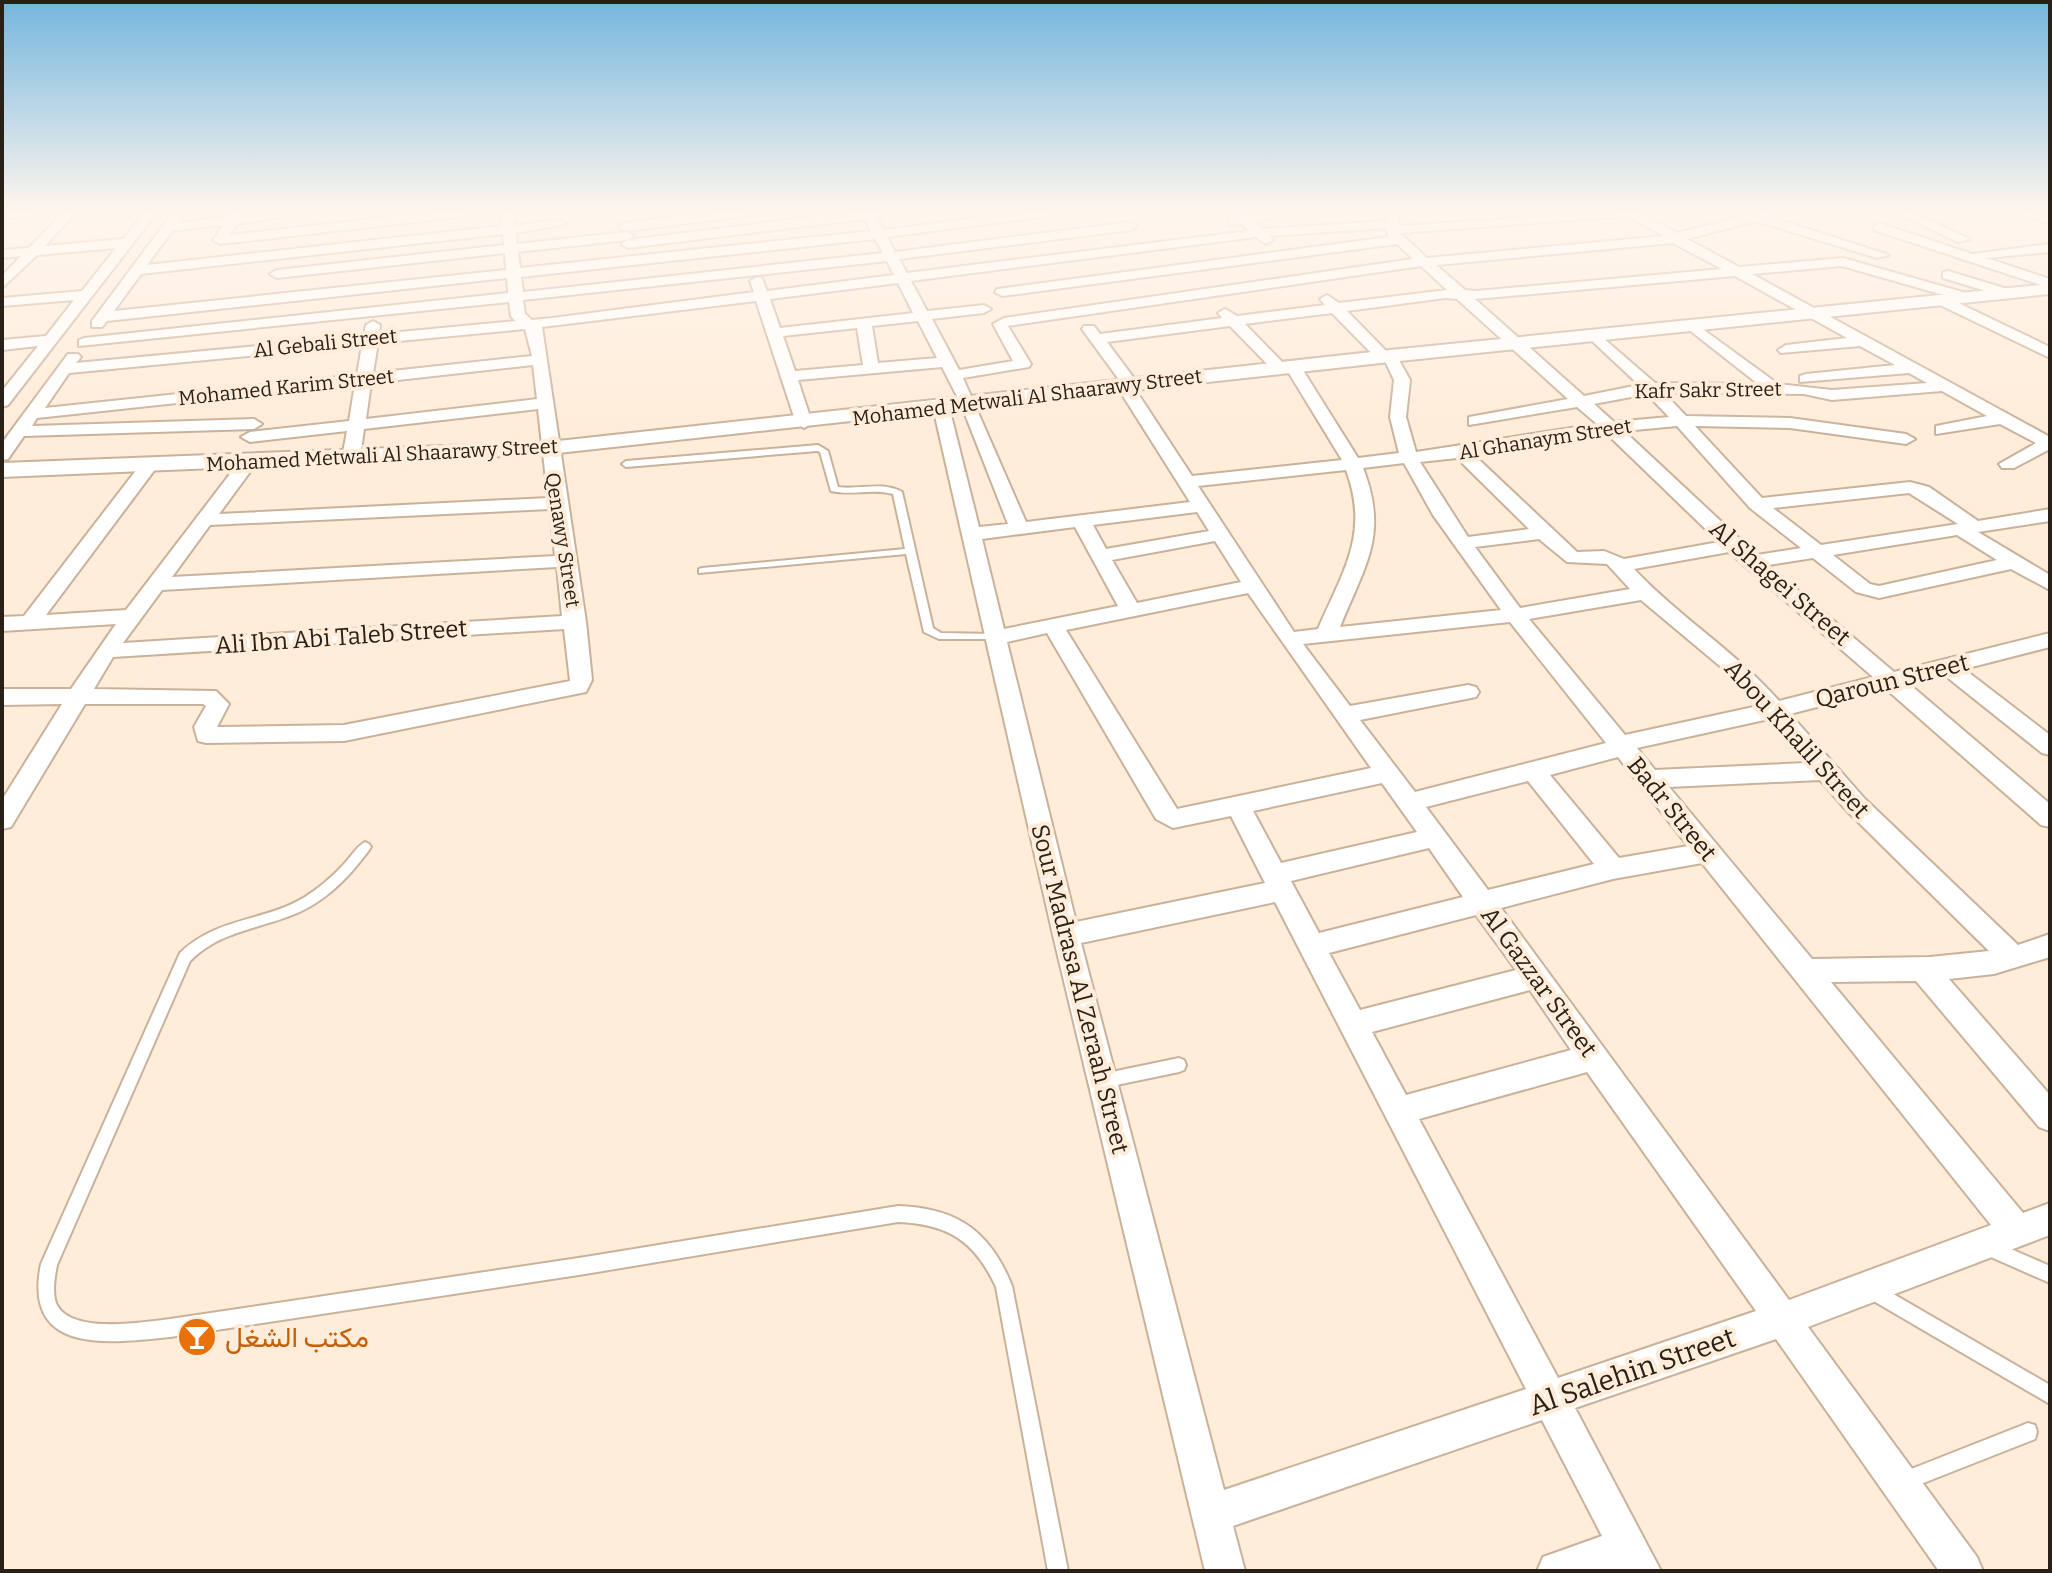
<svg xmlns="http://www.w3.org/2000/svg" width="2052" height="1573" font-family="Bitter,Vazirmatn,serif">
  <rect width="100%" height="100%" fill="#ffecd9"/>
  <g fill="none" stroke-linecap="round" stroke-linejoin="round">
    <defs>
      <g id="service">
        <path d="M818,445l10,6 10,36c21,3 44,-6 64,5l31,136 8,5 55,1 5,3 -1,2h-61l-15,-7 -18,-78 -207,19v-4l3,-1 203,-19 -12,-55c-21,-6 -41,2 -62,-3l-11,-39 -3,-1 -191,16 -4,-3 4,-3z"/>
        <path d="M365,842l4,2 2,3 -2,3c-22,30 -47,55 -82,67 -35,13 -69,16 -97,44l-133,304c-2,11 -5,26 -1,38 13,32 87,19 114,16l415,-62 313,-51c59,2 92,25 114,80l56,285h-20l-52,-284c-21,-46 -48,-63 -98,-65l-313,52 -415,63c-60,6 -148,19 -129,-73l139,-311c37,-36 84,-31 125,-56 14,-9 27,-20 39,-33 7,-7 12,-17 21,-22z"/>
        <polygon points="1179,1058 1184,1060 1186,1065 1184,1070 1179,1072 1102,1088 1097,1086 1095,1081 1097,1076 1102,1074"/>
        <polygon points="1990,1240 2050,1266 2050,1283 1984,1254 1982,1248 1984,1242"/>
        <polygon points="1871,1281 2050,1385 2050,1404 1865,1296 1862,1290 1865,1284"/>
        <polygon points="2028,1423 2035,1425 2037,1432 2035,1439 1903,1491 1896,1489 1894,1482 1896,1475"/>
      </g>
      <g id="minor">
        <polygon points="2,211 51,211 45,215 2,218"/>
        <polygon points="64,211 77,211 45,246 123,239 146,211 158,211 8,405 2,407 2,391 38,346 2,350 2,340 46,336 74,300 2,306 2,298 82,291 116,248 37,255 2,288 2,276 21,256 2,258 2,250 29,248"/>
        <path d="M174,211h12l-8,12 50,-6 4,-6h12l-2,4 75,-4 -80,13 -7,11 214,-24h38l-6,4 -256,29 -7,-4 10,-15 -51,6 -25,34 355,-39 -1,-15h12l2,14 45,-5 6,4 -50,9 1,11 110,-12 7,4 -7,4 -109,12 2,16 351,-37 -6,-12 -237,29 -7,-4 7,-4 233,-29h44l-28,6 6,13 147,-19h33l-6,4 -170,22 8,15 236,-30 6,4 -6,4 -232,29 8,14 342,-42 -7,-7 -14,1v-6l8,-1 -6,-7h13l5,4 48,-4 -42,11 8,7 124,-8 1,-10h10l2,15 237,-15 41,22 87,-22h15l-8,6 118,38 -12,3 -121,-37 -69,18 52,28 104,-9 130,37 2,3 -7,4 -126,-36 -90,8 298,163v12l-36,19h-12l-3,-4 37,-21 -36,-19 -64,10v-8l51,-10 -45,-25 -110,9 -28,-6 -140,-1 22,23 104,2 116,16 9,5 -9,5 -116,-16 -95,-2 67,72 148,-16 19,5 49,34 72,-12v12l-72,11 72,43v15l-39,-21 -132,29 -23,-6 -43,-34 -45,7 126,107 156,-39v14l-86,22 86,66v20l-8,-2 -99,-79 -35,9 142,121v23l-9,-2 -155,-136 -96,25 74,84 154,147 32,-11v23l-56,17 -45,5 101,116v36l-11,-4 -123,-146 -85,1 192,231 27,-10v32l-242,92 169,230 6,14h-44l-163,-232 -201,69 86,163h-124l6,-14 59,-21 -60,-116 -309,106 12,45h-40l-152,-636 -120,-528 2,-3 6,-2 8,5 30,120 29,-3 -47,-120 -19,-37 -144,13 14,43 -8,5 -8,-5 -40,-122 -214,26 44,295 6,58 -6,12 -242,49 -138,2 -8,-2 -4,-14 12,-21 -3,-2h-118l-74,123 -9,2v-29l60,-96 -60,1v-16h69l45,-65 -114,7v-14l22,-1 120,-156h12l3,4 -113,151 80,-5 117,-153 6,-1 9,5 -39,53 329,-16 -10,-89 -174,20 -4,29 -9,5 -9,-5 5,-27 -97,11 -9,-5 9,-5 99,-11 6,-37 -318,34 -5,8 222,-7 8,5 -8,5 -230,7 -16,23 -6,1v-17l66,-89h10l3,3 -5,6 288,-27 2,-11 7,-4 7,4 -1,9 136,-13 -4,-5 -2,-14 -430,44v-6l5,-2 424,-45 -1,-15 -400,43 -5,6h-10v-6zM1627,216l37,20 -237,22 -27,-25zM1386,228l3,9 -392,52 -2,3 7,4 395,-52 16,15 -409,59 -11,6 20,37 -54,9 -27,-51 52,-6 7,-4 -7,-4 -57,6 -16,-30 345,-44 10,7 7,-4 -3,-4zM503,234l1,11 -227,25 -7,4 7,4 228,-25 1,17 -392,41 27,-37zM875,239l8,14 -360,39 -2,-15zM1673,243l49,26 -246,22 -11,-1 -29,-25zM887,261l7,14 -127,16 -5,-13 -5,-1 -7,4 4,11 -202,26 -20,2 -7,-6 -2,-14zM1421,266l26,24 -108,13 -12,-8 -7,4 5,6 -88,11 -12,-7 -7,4 4,5 -122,16 -6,-8h-10l-2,3 38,52 -4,4 74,117 -164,20 -63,-144 66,-11 2,-3 -23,-38zM1735,276l112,62 -61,7 -8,5 3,3 79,-7 35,19 -89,9 -6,2v6l109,-9 18,10 -95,7 -54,-6 -85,-62 -5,1v6l70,55 -103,-1 -60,-52 -5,2v6l49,46 -55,11 -109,-97zM898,283l15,30 -133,15 -10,-29zM1445,298l12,1 111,100 -99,18v8l108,-18 20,17 -181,28 -10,-35 4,-37 -15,-27 -8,-1 -40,-41zM1332,313l46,47 7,1 9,19 -4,37 9,36 -41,5 -59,-94 -13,2 -41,-42zM918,321l19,37 -59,5 -6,-37zM1230,326l44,45 13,-1 55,90 -150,16 -57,-87 4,-4 -32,-43zM857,328l6,37 -68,6 -12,-35zM525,329l7,27 -159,17 5,-30zM362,345l-5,30 -312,33 24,-35zM533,365l4,34 -171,20 5,-36zM1647,394l22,23 -55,5 -20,-18zM1677,426l73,82 51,40 -44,7 -133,-124zM1606,433l113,109 -95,17 -20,-8 -27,1 -103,-97zM1457,458l72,71 -61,8 -48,-75zM1404,463l29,52 68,95 -161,17c25,-62 49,-92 23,-159zM1346,470c24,64 -3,101 -28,159l-24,3 -96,-146zM1909,493l49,31 -137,21 -48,-37zM550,509l5,47 -383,21 38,-52zM1197,512l12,19 -103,18 -13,-24zM1075,527l43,79 -114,23 -22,-90zM1957,535l40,25 -118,26 -9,-2 -37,-29zM1539,539l28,23 40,2 23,25 -110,19 -45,-61zM1215,541l26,41 -104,21 -25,-43zM1729,552l16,14 128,111 -94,24c-44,-50 -100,-84 -145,-132zM557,567l5,49 -439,27 39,-53zM1248,593l123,175 -194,41 -111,-179zM1641,600l92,77 25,29 -133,29 -96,-116zM1510,622l96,121 -191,49 -55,-72 116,-23 3,-5 -3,-5 -8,-2 -118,21 -47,-62zM564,629l6,52 -226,44 -127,2 12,-23 -13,-13 -122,-2 19,-32zM1047,633l109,186 17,9 58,-12 34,67 -189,39 -69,-280zM1769,719l37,44 -151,7 -18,-22zM1618,757l70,89 -69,12 -69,-83zM1820,780l26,30 143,141 -59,6 -118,2 -143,-172zM1528,781l66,83 -106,26 -62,-83zM1382,783l35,49 -136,31 -28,-52zM1429,848l34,49 -144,36 -28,-52zM1702,863l289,362 -202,75 -288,-392 112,-29zM1275,902l251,487 -302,101 -143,-547zM1476,915l40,55 -156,40 -31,-57zM1530,990l41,60 -165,45 -34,-63zM1587,1072l169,239 -198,67 -139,-259z"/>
        <polygon points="724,211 759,211 753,215 625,231 619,227 625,223"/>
        <polygon points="1893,211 1909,211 1970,239 1958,242"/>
        <polygon points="1879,223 1972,254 2050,244 2050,252 1986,258 2050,279 2050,288 1874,230 1873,227"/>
        <polygon points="1948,271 2014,291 2016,294 2009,298 1943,278 1943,272"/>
        <polygon points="1938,298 1948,298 2050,347 2050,358 1938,304"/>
      </g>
      <polygon id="tertiary" points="2050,284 2050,294 1390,362 549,454 2,477 2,463 549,442 1390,350"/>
      <polygon id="secondary" points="2019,211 2050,213 2050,224 2022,215"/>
    </defs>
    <use href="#service" stroke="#c9b29c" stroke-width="4"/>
    <use href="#minor" stroke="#c9b29c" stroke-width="4"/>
    <use href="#tertiary" stroke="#c9b29c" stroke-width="4"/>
    <use href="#secondary" stroke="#c9b29c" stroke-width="4"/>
    <use href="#service" fill="#fff" fill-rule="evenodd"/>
    <use href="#minor" fill="#fff" fill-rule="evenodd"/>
    <use href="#tertiary" fill="#fff" fill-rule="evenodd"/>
    <use href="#secondary" fill="#fff" fill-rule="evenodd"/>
  </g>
  <linearGradient id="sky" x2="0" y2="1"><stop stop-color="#74b6dd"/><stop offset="0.49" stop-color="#fff6ee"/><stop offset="1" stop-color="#fff6ee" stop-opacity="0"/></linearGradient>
  <rect width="2052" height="431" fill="url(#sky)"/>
  <defs>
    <symbol id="bar-disc" viewBox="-11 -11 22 22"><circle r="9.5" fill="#e8710a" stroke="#ffecd9"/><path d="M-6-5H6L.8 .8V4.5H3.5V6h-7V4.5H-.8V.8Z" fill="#fff"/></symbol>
  </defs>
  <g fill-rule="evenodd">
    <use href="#bar-disc" x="175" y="1315" width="44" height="44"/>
  </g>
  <g text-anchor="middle" stroke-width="8" stroke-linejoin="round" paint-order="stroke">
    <g font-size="20" fill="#292018" stroke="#ffecd9">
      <text transform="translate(325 343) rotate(-6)" y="7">Al Gebali Street</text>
      <text transform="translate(286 387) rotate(-6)" y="7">Mohamed Karim Street</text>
      <text transform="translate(1708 390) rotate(-1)" y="7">Kafr Sakr Street</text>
      <text transform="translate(1027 397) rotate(-7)" y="7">Mohamed Metwali Al Shaarawy Street</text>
      <text transform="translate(1545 439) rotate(-9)" y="7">Al Ghanaym Street</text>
      <text transform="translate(382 455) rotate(-3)" y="7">Mohamed Metwali Al Shaarawy Street</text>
      <text transform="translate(563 540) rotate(81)" y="7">Qenawy Street</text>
    </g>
    <g font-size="24" fill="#292018" stroke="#ffecd9">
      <text transform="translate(1780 583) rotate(41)" y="8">Al Shagei Street</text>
      <text transform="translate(341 637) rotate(-4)" y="8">Ali Ibn Abi Taleb Street</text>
      <text transform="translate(1892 681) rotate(-14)" y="8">Qaroun Street</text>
      <text transform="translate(1797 739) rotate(48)" y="8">Abou Khalil Street</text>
      <text transform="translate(1672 809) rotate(51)" y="8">Badr Street</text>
      <text transform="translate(1539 982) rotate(54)" y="8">Al Gazzar Street</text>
      <text transform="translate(1080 989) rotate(76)" y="8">Sour Madrasa Al Zeraah Street</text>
    </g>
    <g font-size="28" fill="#c56008" stroke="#ffecd9" text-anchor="start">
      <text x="225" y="1347">مكتب الشغل</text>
    </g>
    <g font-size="28" fill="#292018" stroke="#ffecd9">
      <text transform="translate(1632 1371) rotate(-19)" y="10">Al Salehin Street</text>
    </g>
  </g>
  <rect width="2052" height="1573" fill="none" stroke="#292018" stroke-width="8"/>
</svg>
